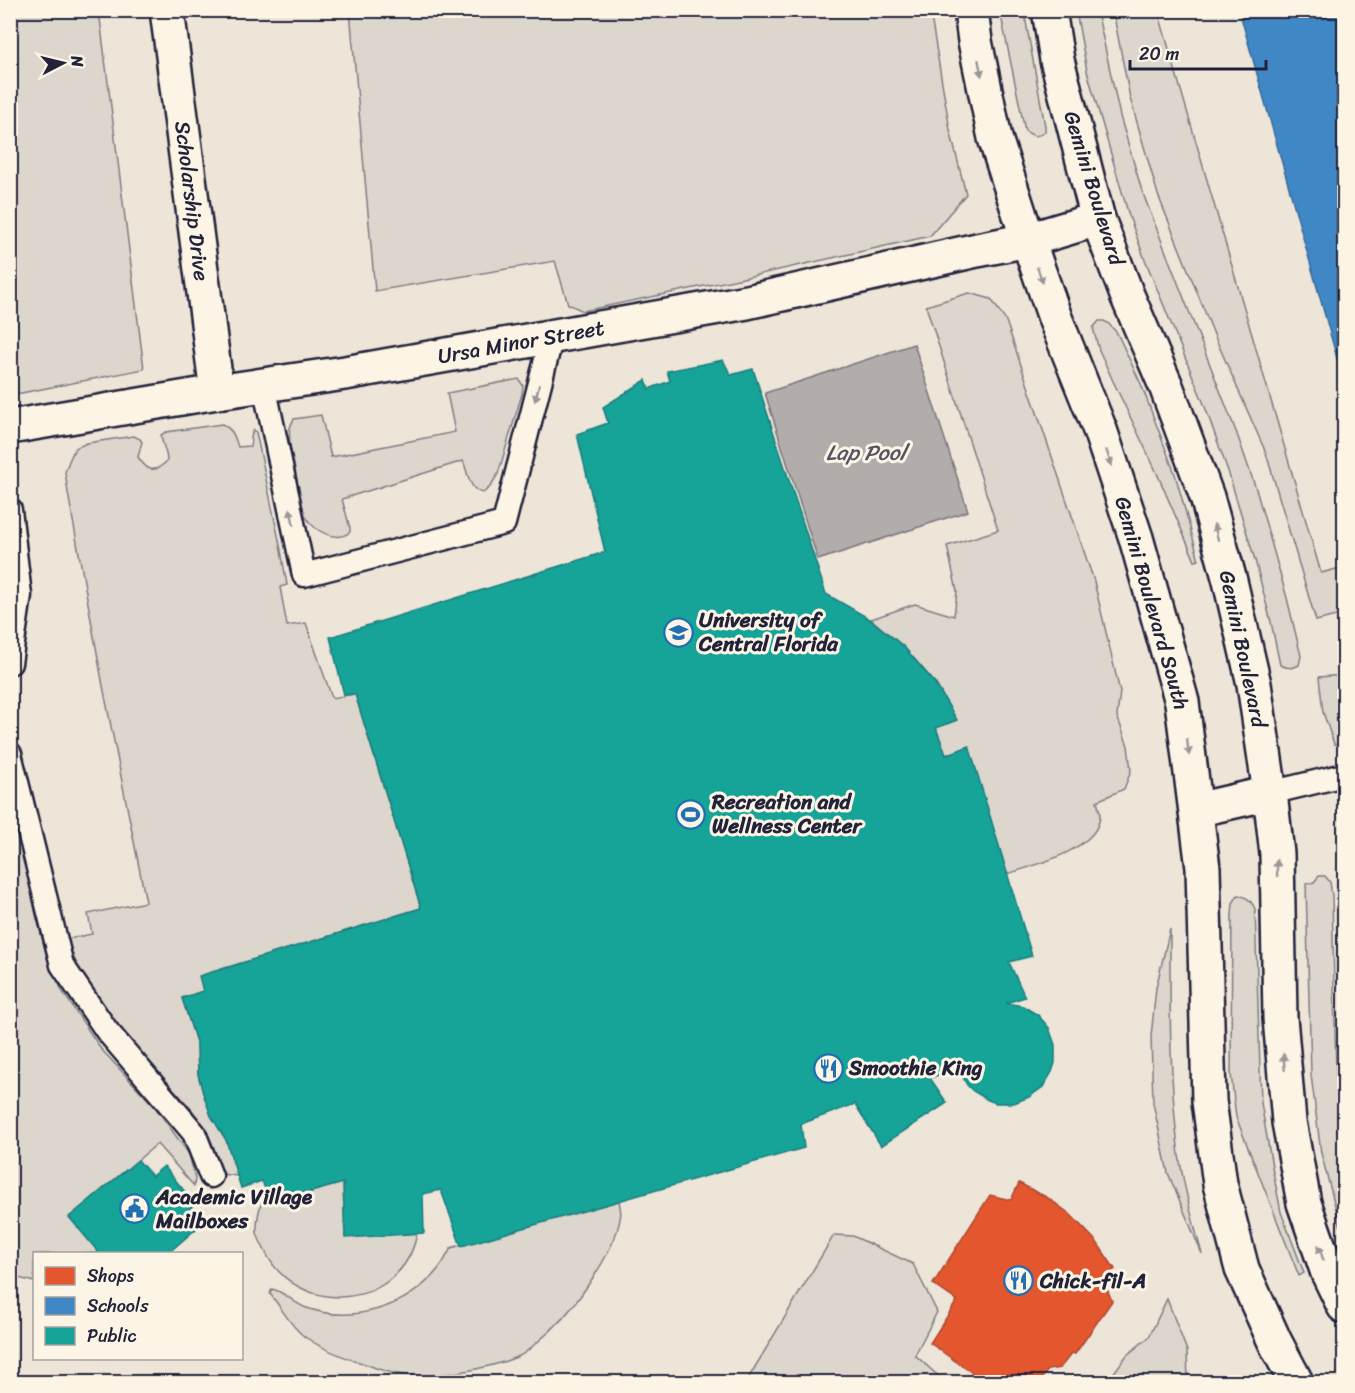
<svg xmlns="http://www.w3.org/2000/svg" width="1355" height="1393" font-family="Sriracha,sans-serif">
  <rect width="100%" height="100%" fill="#fcf5e5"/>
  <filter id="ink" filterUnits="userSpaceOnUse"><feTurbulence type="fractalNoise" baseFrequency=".0167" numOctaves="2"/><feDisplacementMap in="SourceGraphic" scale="12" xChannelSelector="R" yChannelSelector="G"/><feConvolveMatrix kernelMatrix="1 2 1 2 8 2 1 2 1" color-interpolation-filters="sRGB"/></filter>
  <g filter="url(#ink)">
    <path fill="#ece5d8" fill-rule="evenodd" d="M10,11h1334v1371h-1333zM34,1254h208v104h-208z"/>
    <g fill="#dcd6cc" stroke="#7f7c84" stroke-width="1.5">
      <polygon points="10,11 99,11 144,369 11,395"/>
      <polygon points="350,11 930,11 950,130 966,194 930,236 743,278 583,311 568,304 555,261 375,291"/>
      <path d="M1000,11h24l21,115v6c-9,6 -12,4 -20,-1z"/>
      <path d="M1076,11h21l23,105 22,75 95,243 19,55 31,109 14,58 -2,9c-7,4 -12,3 -19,0l-9,-43 -16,-62 -27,-89 -24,-67 -60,-147 -15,-41 -42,-145z"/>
      <polygon points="1113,11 1158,11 1321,573 1344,567 1344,614 1316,621 1266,453 1215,337 1158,195 1130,98"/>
      <path d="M969,293l22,6 15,22 88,260 26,111 -3,24 11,30 3,25 -7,18 -27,12c1,5 3,10 3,14 0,34 -67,51 -93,59l-38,-127 -23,8 -10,-27 20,-8 -21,-37 -31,-36 -33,-28 44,-15 39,12 3,-25 -10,-45 51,-16 -72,-224z"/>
      <polygon points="1099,321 1104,321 1108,323 1117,333 1141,384 1175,474 1199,560 1195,561 1156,471 1113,381 1099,350 1093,328"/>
      <path d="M519,379l4,7 -1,8 -24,80 -8,13 -7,6c-14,-2 -15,-21 -20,-32l-121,38 8,29v4c-14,11 -36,-1 -44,-15 -6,-13 -19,-76 -16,-89 1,-3 2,-6 4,-9l27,-4 10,42 124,-25 -8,-39z"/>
      <path d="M222,424c12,7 12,11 16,23l12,-1 2,-14 2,-2 2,2 24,113 7,40 -7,2 7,39 19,-3 26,75 23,-4 66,214 -221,68 3,15 -21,7 15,47 1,29 5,19 23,47 12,36 -16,-2c-4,-14 -8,-30 -16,-43 -14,-26 -39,-48 -59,-70 -21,-24 -40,-50 -58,-77 -8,-13 -19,-29 -21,-45l24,-5 -4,-20 58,-12 -43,-216 -35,-193 -3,-21 4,-11 6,-13 12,-5 47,-7 6,3 2,3 -4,15c9,14 16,17 29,4 0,-9 -5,-16 -6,-26l5,-3z"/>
      <polygon points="1344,675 1344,745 1334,744 1323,712 1319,677"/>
      <polygon points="11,814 16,821 29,875 35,911 47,957 62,991 101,1049 155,1107 189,1154 195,1178 194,1186 157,1144 70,1217 100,1253 34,1254 34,1282 11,1276 10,1149 15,1146 11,1138"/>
      <polygon points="1319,876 1325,876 1330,882 1332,896 1336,1072 1344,1135 1344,1236 1339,1221 1321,1153 1311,1075 1306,884 1314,882"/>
      <path d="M1238,895c9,2 13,5 17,14l6,194 12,69 8,40 23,61 -5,3 -63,-159 -5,-43 1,-159 1,-12z"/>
      <path d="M1170,929c0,75 -1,151 9,226 5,34 14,67 23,99l-34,-81 -15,-70 -2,-66 5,-49z"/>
      <path d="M343,1183l2,54 72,-4c-14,78 -122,86 -153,16 -3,-6 -6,-11 -7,-17 -1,-14 4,-28 8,-41l6,12z"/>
      <path d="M619,1201c1,5 3,12 1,18 -4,24 -20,49 -34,69 -14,22 -32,41 -52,57 -5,4 -9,9 -15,11 -30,13 -89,24 -121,18 -14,-2 -26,-8 -39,-12 -19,-6 -38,-14 -54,-25 -15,-11 -23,-29 -35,-43l2,-5c13,3 20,13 32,18 47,18 104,1 135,-39 5,-6 8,-13 12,-20z"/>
      <polygon points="834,1235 853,1236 913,1264 937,1312 915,1355 945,1382 746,1382"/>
      <polygon points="1167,1299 1187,1351 1188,1382 1107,1382 1127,1355 1149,1337"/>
    </g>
    <polygon fill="#b2adab" stroke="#78757e" stroke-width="1.5" points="914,344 968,511 818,560 765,393"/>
    <polygon fill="#e4572e" stroke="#aa4732" stroke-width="1.5" points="1019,1183 1048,1198 1070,1214 1096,1241 1115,1269 1103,1279 1112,1301 1075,1354 1072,1353 1060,1368 1048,1370 1039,1382 985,1382 930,1343 957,1301 933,1284 990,1195 1011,1200"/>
    <polygon fill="#3f88c5" stroke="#36699c" stroke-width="1.5" points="1239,10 1344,10 1344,383"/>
    <g fill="#17a398" stroke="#1a7c7c" stroke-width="1.5">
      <polygon points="723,360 731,375 753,369 826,594 870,619 904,647 935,683 957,720 936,728 946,755 969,746 1032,956 1009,962 1025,997 1006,1003 1023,1006 1038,1015 1049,1028 1055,1045 1055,1063 1052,1072 1043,1087 1029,1097 1014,1103 996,1103 988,1100 973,1091 967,1085 958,1068 930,1078 947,1103 881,1146 855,1104 801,1124 804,1148 461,1246 441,1190 423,1194 424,1233 345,1238 343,1183 271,1203 262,1181 241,1188 226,1140 211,1116 203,1093 198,1074 197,1045 182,998 203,991 199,976 421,908 355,694 344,695 330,637 605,552 577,434 608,423 603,407 646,380 649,389 670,381 667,371"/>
      <polygon points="138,1160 152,1176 164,1166 195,1204 184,1214 196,1229 167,1254 100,1254 69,1217"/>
    </g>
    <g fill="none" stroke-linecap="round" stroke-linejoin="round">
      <defs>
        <g id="service">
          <polyline points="264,385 304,575 504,523 552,336"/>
          <polyline points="10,510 20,595 10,663"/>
          <polyline points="10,754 62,965 107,1031 194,1133 211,1176"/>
          <polyline points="1270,793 1344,775"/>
        </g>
        <g id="minor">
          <polyline points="167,10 217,392"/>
          <polyline points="971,10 975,41 995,138 1028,240 1055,318 1100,430 1136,538 1182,702 1203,868 1209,1101 1220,1184 1242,1269 1275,1342 1296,1382"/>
          <polyline points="1049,10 1057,60 1098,219 1127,295 1166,386 1207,497 1230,581 1254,684 1270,793 1277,854 1280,1018 1289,1122 1304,1203 1328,1273 1344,1306"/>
          <polyline points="10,427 217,392 345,373 747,302 977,250 1028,240 1098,219"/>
          <polyline points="1196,810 1270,793"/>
        </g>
      </defs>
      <use href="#service" stroke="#22223b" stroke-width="27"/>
      <use href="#minor" stroke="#22223b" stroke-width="38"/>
      <use href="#service" stroke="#fcf5e5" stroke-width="22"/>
      <use href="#minor" stroke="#fcf5e5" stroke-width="33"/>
    </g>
    <defs><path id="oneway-solid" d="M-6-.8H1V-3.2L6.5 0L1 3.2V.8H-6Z" transform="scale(1.5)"/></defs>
    <g fill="#9a9698">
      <use href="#oneway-solid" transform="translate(980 68) rotate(79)"/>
      <use href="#oneway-solid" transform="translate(1040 275) rotate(70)"/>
      <use href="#oneway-solid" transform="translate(537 393) rotate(105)"/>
      <use href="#oneway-solid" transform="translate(1109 458) rotate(72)"/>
      <use href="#oneway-solid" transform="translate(292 517) rotate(-102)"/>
      <use href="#oneway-solid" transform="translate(1216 532) rotate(-105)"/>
      <use href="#oneway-solid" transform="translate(1188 747) rotate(83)"/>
      <use href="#oneway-solid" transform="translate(1277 868) rotate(-91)"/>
      <use href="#oneway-solid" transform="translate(1284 1062) rotate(-95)"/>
      <use href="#oneway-solid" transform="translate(1321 1253) rotate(-109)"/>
    </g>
  </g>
  <defs>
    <symbol id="university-ring" viewBox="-11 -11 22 22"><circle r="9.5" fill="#fcf5e5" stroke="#1f6fb2" stroke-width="1.5"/><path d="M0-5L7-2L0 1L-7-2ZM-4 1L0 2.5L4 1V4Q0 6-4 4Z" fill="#1f6fb2"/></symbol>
    <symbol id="stadium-ring" viewBox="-11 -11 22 22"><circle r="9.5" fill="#fcf5e5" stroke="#1f6fb2" stroke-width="1.5"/><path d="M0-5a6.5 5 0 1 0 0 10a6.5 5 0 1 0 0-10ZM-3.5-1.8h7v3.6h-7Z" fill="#1f6fb2"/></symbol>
    <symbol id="restaurant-ring" viewBox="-11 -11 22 22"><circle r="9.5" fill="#fcf5e5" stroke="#1f6fb2" stroke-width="1.5"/><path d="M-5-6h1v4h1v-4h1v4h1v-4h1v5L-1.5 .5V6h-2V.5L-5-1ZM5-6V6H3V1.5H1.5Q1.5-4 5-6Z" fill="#1f6fb2"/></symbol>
    <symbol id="civic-ring" viewBox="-11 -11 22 22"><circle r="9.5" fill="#fcf5e5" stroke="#1f6fb2" stroke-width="1.5"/><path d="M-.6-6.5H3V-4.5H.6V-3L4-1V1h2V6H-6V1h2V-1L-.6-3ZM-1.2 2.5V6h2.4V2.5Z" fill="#1f6fb2"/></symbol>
  </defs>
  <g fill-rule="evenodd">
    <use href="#university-ring" x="662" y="616" width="33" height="33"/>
    <use href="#stadium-ring" x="674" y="798" width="33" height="33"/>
    <use href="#restaurant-ring" x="812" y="1052" width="33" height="33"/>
    <use href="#civic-ring" x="118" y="1192" width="33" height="33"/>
    <use href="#restaurant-ring" x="1002" y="1264" width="33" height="33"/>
  </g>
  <g text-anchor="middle" stroke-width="6" stroke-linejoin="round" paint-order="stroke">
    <g font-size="21" fill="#22223b" stroke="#fcf5e5">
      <text transform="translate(1094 188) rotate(73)" y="7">Gemini Boulevard</text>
      <text transform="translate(192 201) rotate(83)" y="7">Scholarship Drive</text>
      <text transform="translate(521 342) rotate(-10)" y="7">Ursa Minor Street</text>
      <text transform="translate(1152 603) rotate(74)" y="7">Gemini Boulevard South</text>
      <text transform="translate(1243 649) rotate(78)" y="7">Gemini Boulevard</text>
    </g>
    <g font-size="21" font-weight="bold" fill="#22223b" stroke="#fcf5e5" text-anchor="start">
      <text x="699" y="627">University of<tspan x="699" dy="24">Central Florida</tspan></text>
      <text x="712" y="809">Recreation and<tspan x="712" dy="24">Wellness Center</tspan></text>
      <text x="849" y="1075">Smoothie King</text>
      <text x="156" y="1204">Academic Village<tspan x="156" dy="24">Mailboxes</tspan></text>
      <text x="1040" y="1288">Chick-fil-A</text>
    </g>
    <g font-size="22" font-style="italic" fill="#545362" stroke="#fcf5e5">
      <text x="866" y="460">Lap Pool</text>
    </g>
  </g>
  <rect width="1355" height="1393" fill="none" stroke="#fcf5e5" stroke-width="36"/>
  <rect x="18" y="18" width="1319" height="1357" fill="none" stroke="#22223b" stroke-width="2" filter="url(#ink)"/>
  <rect x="33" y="1252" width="210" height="108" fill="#fcf5e5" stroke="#a5a1a1" stroke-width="1.5"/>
  <rect x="45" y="1267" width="30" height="18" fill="#e4572e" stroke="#a5a1a1" stroke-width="1.5"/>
  <text x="87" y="1282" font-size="18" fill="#22223b">Shops</text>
  <rect x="45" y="1297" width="30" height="18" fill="#3f88c5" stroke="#a5a1a1" stroke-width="1.5"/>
  <text x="87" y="1312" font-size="18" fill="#22223b">Schools</text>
  <rect x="45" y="1327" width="30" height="18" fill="#17a398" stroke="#a5a1a1" stroke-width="1.5"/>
  <text x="87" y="1342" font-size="18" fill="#22223b">Public</text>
  <g transform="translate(63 63) rotate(83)" stroke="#fcf5e5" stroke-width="4.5" paint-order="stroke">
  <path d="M0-4.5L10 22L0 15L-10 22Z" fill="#22223b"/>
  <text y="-9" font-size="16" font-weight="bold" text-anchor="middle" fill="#22223b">N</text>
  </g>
  <path d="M1130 60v9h136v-9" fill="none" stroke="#22223b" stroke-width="3"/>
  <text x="1139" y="60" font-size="18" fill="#22223b" stroke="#fcf5e5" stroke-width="4.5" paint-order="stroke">20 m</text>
</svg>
